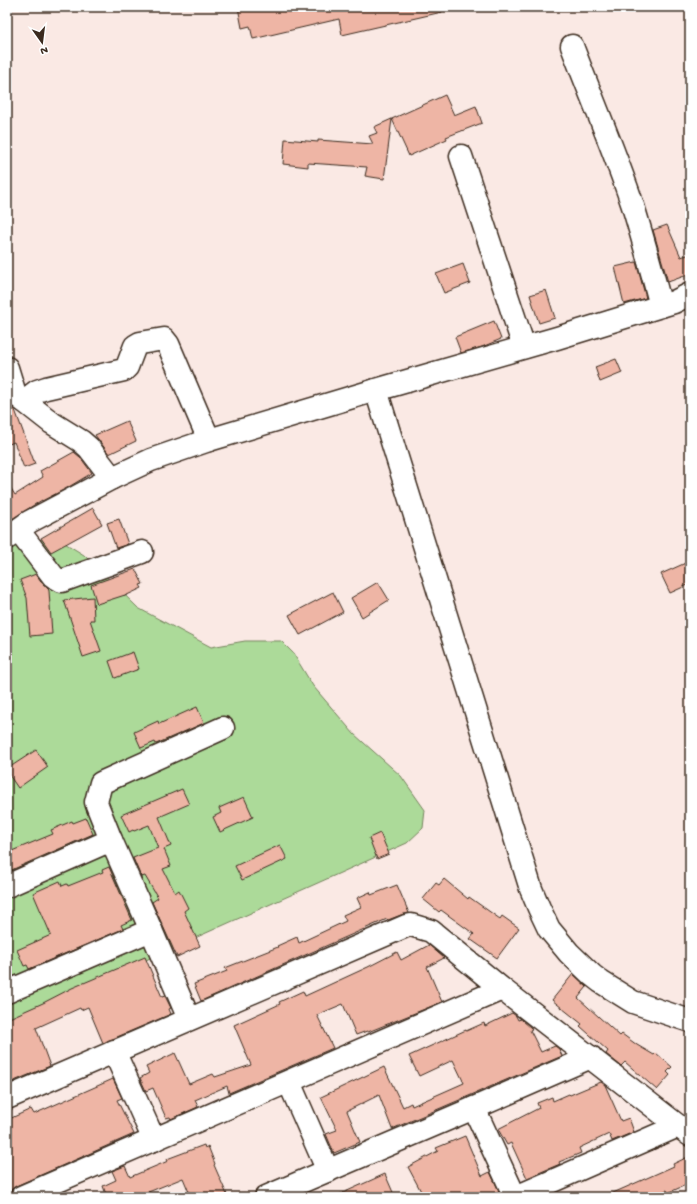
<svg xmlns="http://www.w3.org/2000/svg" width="697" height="1204" font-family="'Gochi Hand',sans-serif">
  <rect width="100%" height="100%" fill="#fae9e4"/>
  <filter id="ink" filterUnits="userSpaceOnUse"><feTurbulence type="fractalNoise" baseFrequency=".025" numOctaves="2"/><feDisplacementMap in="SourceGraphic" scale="8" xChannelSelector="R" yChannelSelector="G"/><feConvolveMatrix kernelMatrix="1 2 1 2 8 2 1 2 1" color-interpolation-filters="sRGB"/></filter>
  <g filter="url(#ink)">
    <polygon fill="#acda99" stroke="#74825c" points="26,538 63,542 84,555 138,608 211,647 245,641 281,641 293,653 313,686 354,734 401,776 425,810 423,828 407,843 41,1007 7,1019 7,543"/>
    <g fill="#eeb5a5" stroke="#3b2a1e">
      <polygon points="238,7 441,7 442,12 342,35 339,19 253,39 250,26 242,28"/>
      <polygon points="445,95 454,115 476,106 482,123 446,137 447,139 409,156 392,119 384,179 365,176 367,167 308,163 308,167 283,164 285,139 318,142 318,140 373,144 369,136 377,133 374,127"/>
      <polygon points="667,225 681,257 690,254 690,274 668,282 653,230"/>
      <polygon points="636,262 646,298 624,304 615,267"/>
      <polygon points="463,264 470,283 444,293 436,274"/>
      <polygon points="546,290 555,318 539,323 530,295"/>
      <polygon points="494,321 501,339 482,347 461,353 455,337"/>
      <polygon points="616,359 622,373 600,382 595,367"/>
      <polygon points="7,404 15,410 35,464 24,468 14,442 7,445"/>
      <polygon points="127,421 136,441 109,454 95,435"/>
      <polygon points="74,452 80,457 92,473 67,488 42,501 42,500 7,522 7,482 15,495 43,477 40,471"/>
      <polygon points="93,508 102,524 51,552 41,538"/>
      <polygon points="119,519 128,544 116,548 107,523"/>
      <polygon points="690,561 690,584 670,593 661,574"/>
      <polygon points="135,569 143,584 140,585 142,588 125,596 125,595 97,604 91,585"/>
      <polygon points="36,574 43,584 48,588 49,591 52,634 30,636 27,598 20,580"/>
      <polygon points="378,582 389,600 362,617 351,598"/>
      <polygon points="333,592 343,612 300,635 289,615"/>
      <polygon points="93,597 94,620 90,620 101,651 83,657 64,600"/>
      <polygon points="133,652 139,669 115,678 109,661"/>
      <polygon points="197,707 204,723 156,744 155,742 141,748 134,732 158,721 159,724"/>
      <polygon points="36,750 48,767 18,788 7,772 7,769"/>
      <polygon points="182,789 189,804 159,817 171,846 164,849 171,866 163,869 175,893 179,890 188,908 184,911 200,946 177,957 152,902 158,898 145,876 141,877 133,858 158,848 149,825 134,831 133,830 129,832 121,815"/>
      <polygon points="244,797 253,817 220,832 213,817 221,813 219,808"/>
      <polygon points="86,818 93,834 7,872 7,853 53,834 51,830 72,821 73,823"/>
      <polygon points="380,833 389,854 377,859 369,838"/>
      <polygon points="280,845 287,859 242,880 235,866"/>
      <polygon points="109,867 132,920 121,925 123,929 29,969 27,965 24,966 17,950 51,935 33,893 60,881 62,886 67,884 68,886 103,872 102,870"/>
      <polygon points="444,879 468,899 469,897 500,919 502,916 519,928 497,958 470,939 474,934 441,910 439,912 423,899 436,883 439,885"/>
      <polygon points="397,885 409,913 401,915 388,920 387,919 201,1001 194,984 227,971 225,968 278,947 277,946 297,937 299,943 346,921 343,915 361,907 357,898 370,892 371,895"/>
      <polygon points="429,945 444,958 427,967 442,1002 368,1032 367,1031 356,1035 343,1004 317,1015 333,1048 229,1093 227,1086 195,1100 198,1107 171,1119 170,1117 166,1118 153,1088 146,1091 140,1078 149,1073 146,1067 175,1053 189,1084 213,1074 215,1077 251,1065 234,1025 280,1004 279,1002 303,991 305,996 368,967 397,952 401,960"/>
      <polygon points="145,957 162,997 165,996 171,1008 169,1009 171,1014 103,1043 88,1007 81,1010 80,1008 36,1028 50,1066 7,1084 7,1019 43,1003 72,988"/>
      <polygon points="573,974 587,987 578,998 620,1036 622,1034 637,1045 654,1055 656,1053 672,1067 667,1072 670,1075 657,1090 625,1062 621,1066 606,1054 608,1051 580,1026 582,1024 552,1000"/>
      <polygon points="512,1013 516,1016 518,1020 521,1019 531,1028 532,1029 530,1030 541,1052 555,1046 559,1049 562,1056 392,1129 379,1095 347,1111 360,1142 334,1153 326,1134 337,1130 321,1097 384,1067 403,1107 411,1103 412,1106 464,1083 453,1060 419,1076 409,1056 466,1030 466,1031 484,1023 485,1026"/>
      <polygon points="113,1079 122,1098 117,1100 134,1134 16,1186 10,1191 7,1193 7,1120 31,1109 34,1114"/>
      <polygon points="601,1082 605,1085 621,1121 629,1118 634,1132 612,1141 609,1134 579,1148 581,1153 559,1162 560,1164 527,1178 511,1143 507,1145 498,1129 539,1108 537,1103 552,1097 553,1101 569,1094 570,1095"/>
      <polygon points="465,1136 482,1176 490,1172 499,1191 488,1197 424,1197 408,1167 438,1151 436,1148"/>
      <polygon points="204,1145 205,1148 208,1146 215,1164 214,1165 228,1197 191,1197 183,1178 141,1195 141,1193 131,1197 107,1197 103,1186 116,1180 112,1171 125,1166 130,1177 168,1161 167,1159"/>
      <polygon points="690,1156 690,1183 668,1193 667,1190 651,1197 604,1197 674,1166 673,1164"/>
      <polygon points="385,1174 395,1197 334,1197"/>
    </g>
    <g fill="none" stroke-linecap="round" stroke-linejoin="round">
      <defs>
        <g id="minor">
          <path d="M572,46c20,53 43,106 61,160 10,33 19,66 28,100"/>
          <polyline points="461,156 524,347"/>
          <polyline points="7,368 15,394 52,423 81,441 89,448 112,478"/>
          <polyline points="376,390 531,889 539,908 549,929 569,953 592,975 601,982 633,1002 690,1021"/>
          <polyline points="24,401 37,391 46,388 124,370 127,367 135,346 140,343 164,339 168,344 209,440"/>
          <polyline points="18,530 53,576 57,579 62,581 142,552"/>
          <polyline points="7,538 29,522 112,478 151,460 209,440 376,390 557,338 674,302 690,294"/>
          <polyline points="7,886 111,840"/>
          <polyline points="7,992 151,930"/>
          <polyline points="189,1019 151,930 111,840 97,805 96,802 101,783 103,782 223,728"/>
          <polyline points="114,1051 154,1140"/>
          <polyline points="289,1082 328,1171"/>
          <polyline points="7,1098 406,926 411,925 431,931 502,989 690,1135"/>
          <polyline points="474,1108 515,1197"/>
          <polyline points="21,1197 502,989"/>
          <polyline points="266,1197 474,1108 591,1057"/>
          <polyline points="516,1197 678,1126"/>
        </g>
      </defs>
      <use href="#minor" stroke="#3b2a1e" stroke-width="25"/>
      <use href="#minor" stroke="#fff" stroke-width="22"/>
    </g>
  </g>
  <rect width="697" height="1204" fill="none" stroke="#fff" stroke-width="24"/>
  <rect x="12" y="12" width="673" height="1180" fill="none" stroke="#3b2a1e" stroke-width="1.5" filter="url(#ink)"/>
  <g transform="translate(42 42) rotate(166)" stroke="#ffffff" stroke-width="3" paint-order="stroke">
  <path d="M0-3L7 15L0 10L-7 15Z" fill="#3b2a1e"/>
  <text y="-6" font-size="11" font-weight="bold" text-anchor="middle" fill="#3b2a1e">N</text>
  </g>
</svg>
